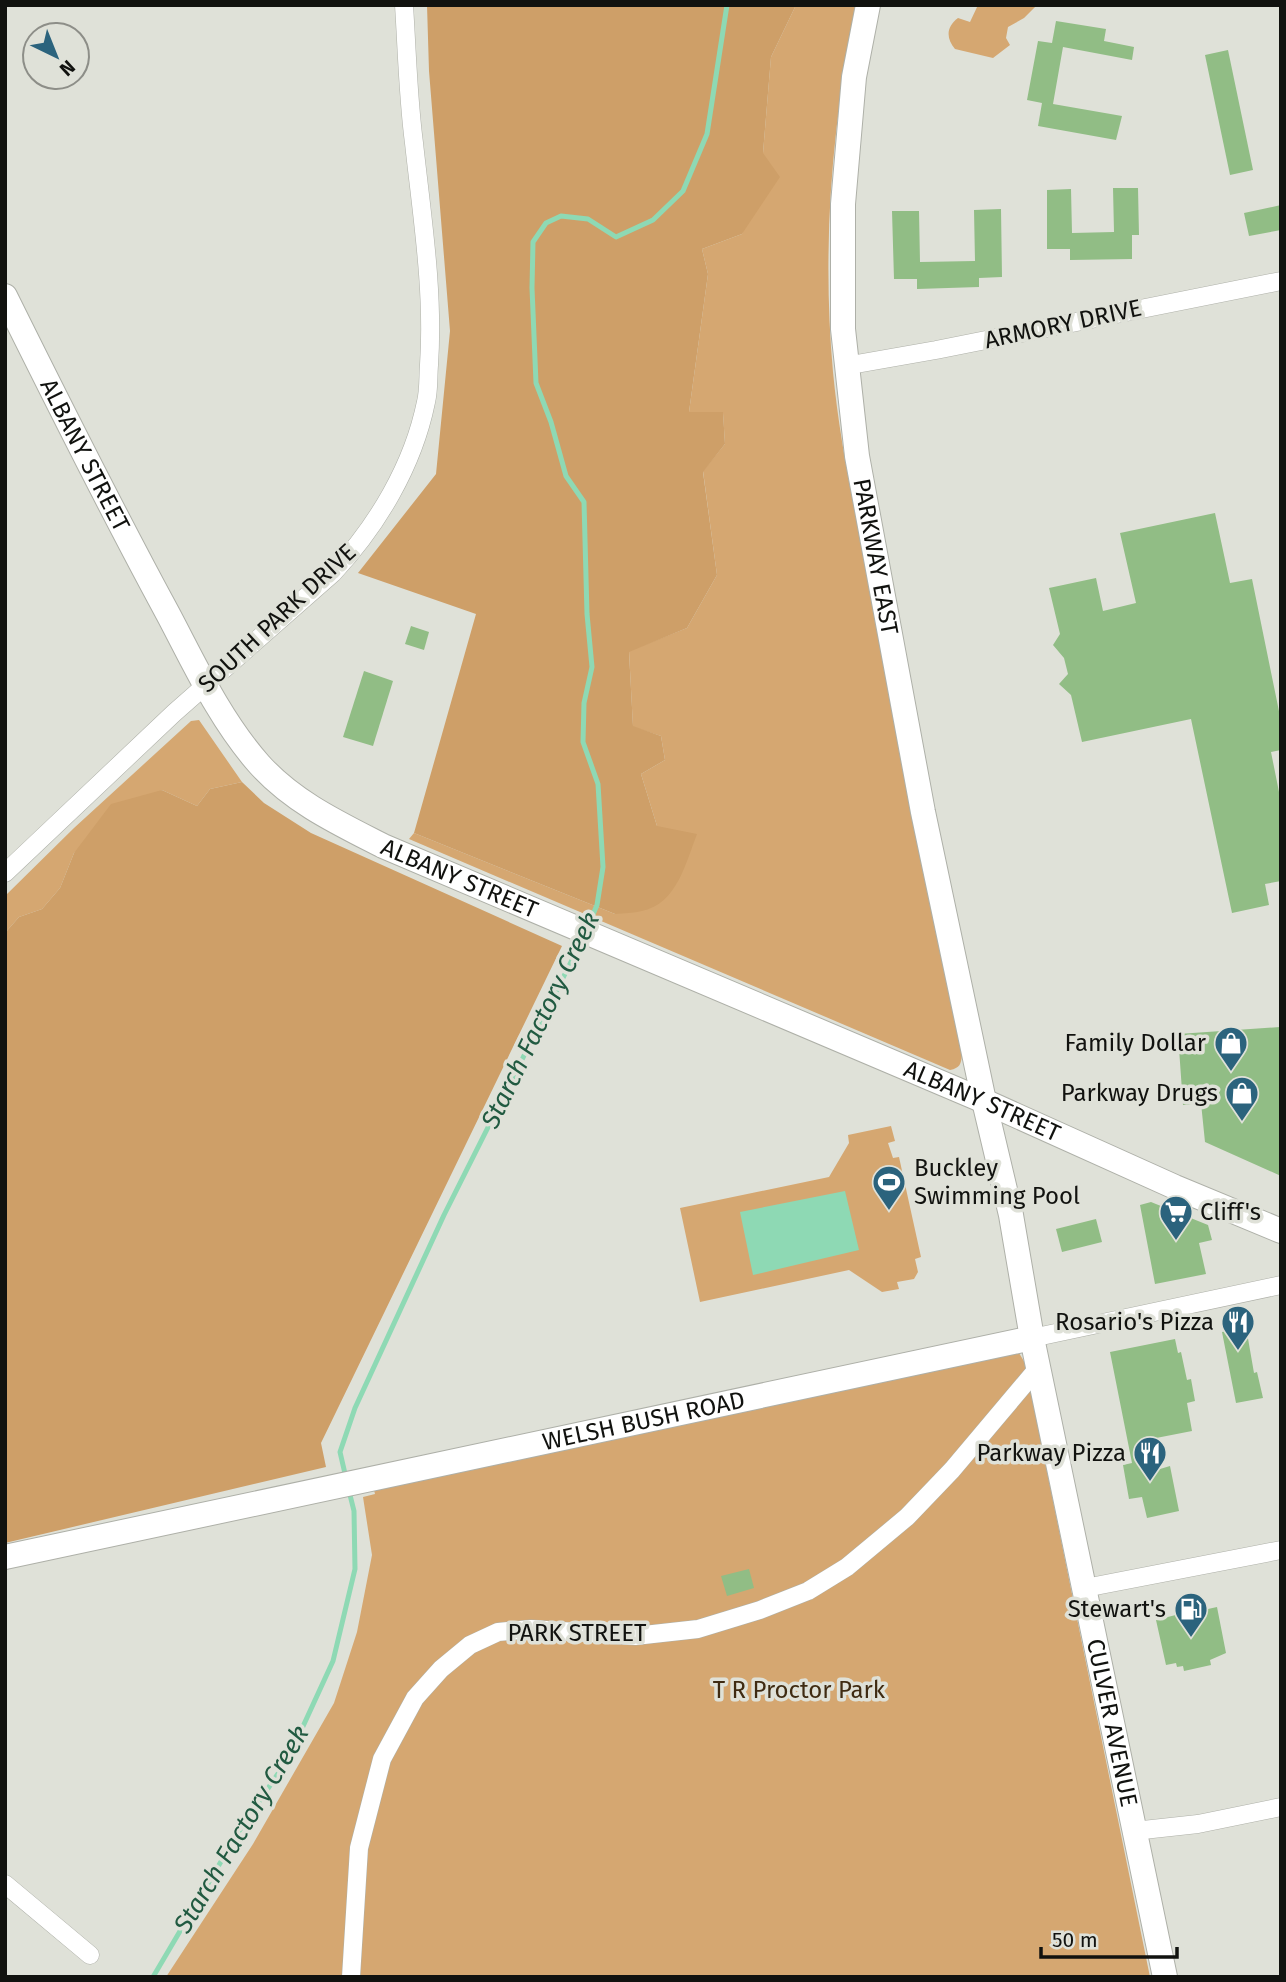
<svg xmlns="http://www.w3.org/2000/svg" width="1286" height="1982" font-family="'Fira Sans',sans-serif">
  <rect width="100%" height="100%" fill="#dfe1d8"/>
  <g fill="#d5a771">
    <path d="M796,5h61c-26,119 -35,246 -24,367 8,85 29,169 44,253 27,144 55,287 85,430 -1,9 -2,13 -12,15l-541,-231 5,-6 201,81 42,-88 -16,-52 24,-14 -4,-24 -28,-9 -4,-76 58,-23 30,-53 -14,-104 22,-27 -2,-31 -34,-1 19,-138 -6,-25 40,-15 21,-81 8,-96z"/>
    <path d="M978,5h59l-13,13 -16,9 -2,11 4,7 -17,13 -38,-9c-9,-11 -9,-22 3,-31l12,4z"/>
    <polygon points="199,720 242,782 210,789 197,806 162,790 74,853 60,888 42,909 19,917 5,933 5,896 74,828 191,721"/>
    <polygon points="891,1126 895,1141 888,1143 893,1158 899,1157 921,1257 915,1259 918,1272 914,1279 897,1282 899,1289 882,1292 849,1270 700,1302 680,1208 829,1177 849,1143 848,1135"/>
    <polygon points="1019,1353 1025,1363 1150,1977 166,1977 253,1844 334,1703 357,1632 372,1555 363,1497 375,1494 374,1490"/>
  </g>
  <g fill="#ce9f68">
    <path d="M427,5h369l-25,52 -8,96 17,24 -38,57 -40,15 6,25 -19,138h34l2,32 -22,28 14,103 -30,53 -58,24 4,74 28,10 4,24 -24,14 16,52 40,8c-11,28 -20,70 -55,77 -8,2 -18,2 -27,3l-201,-81 62,-219 -118,-41 78,-99 14,-143 -21,-260z"/>
    <polygon points="242,782 264,803 311,833 562,946 321,1443 326,1467 5,1543 5,933 19,917 42,909 60,888 74,853 111,804 162,790 197,806 210,789"/>
  </g>
  <polygon fill="#8ed9b4" points="845,1191 859,1250 753,1275 740,1212"/>
  <g fill="none" stroke-linecap="round" stroke-linejoin="round">
    <g stroke="#8ed9b4" stroke-width="5">
      <polyline points="588,926 597,905 603,867 598,784 583,742 584,703 592,667 587,614 584,502 566,476 551,422 536,383 532,288 533,242 546,223 561,216 588,219 616,237 653,220 683,191 707,134 727,5"/>
      <polyline points="346,1478 340,1452 355,1408 444,1215 583,938"/>
      <polyline points="153,1977 239,1831 288,1759 333,1661 355,1569 354,1511 349,1491"/>
    </g>
  </g>
  <g fill="#91bd85">
    <polygon points="1056,21 1106,29 1104,41 1134,47 1132,60 1063,47 1053,104 1122,116 1116,140 1038,126 1042,103 1027,100 1038,41 1052,43"/>
    <polygon points="1228,50 1253,170 1230,175 1205,55"/>
    <polygon points="1113,188 1138,188 1139,235 1132,235 1132,259 1070,260 1070,249 1047,249 1047,190 1071,189 1072,233 1114,232"/>
    <polygon points="1281,205 1281,230 1249,236 1244,213"/>
    <polygon points="1001,209 1002,277 979,278 979,287 917,289 917,279 894,279 892,211 919,211 920,262 975,261 974,210"/>
    <polygon points="1215,513 1230,583 1252,579 1281,721 1281,750 1271,752 1281,802 1281,881 1265,884 1269,905 1232,913 1191,719 1082,742 1071,695 1059,684 1068,674 1064,658 1053,645 1060,634 1049,588 1096,578 1103,611 1136,603 1120,533"/>
    <polygon points="411,626 429,632 424,650 405,644"/>
    <polygon points="364,671 393,681 373,746 343,737"/>
    <polygon points="1280,1027 1281,1047 1281,1176 1205,1142 1201,1103 1183,1105 1178,1034"/>
    <polygon points="1151,1202 1208,1225 1212,1240 1199,1243 1206,1274 1155,1284 1140,1205"/>
    <polygon points="1096,1219 1102,1242 1062,1252 1056,1229"/>
    <polygon points="1246,1327 1254,1373 1257,1372 1263,1398 1236,1403 1222,1332"/>
    <polygon points="1175,1339 1178,1353 1181,1352 1187,1380 1191,1379 1195,1401 1187,1403 1192,1431 1151,1439 1160,1469 1170,1466 1179,1511 1147,1518 1142,1497 1129,1499 1123,1465 1132,1463 1110,1352"/>
    <polygon points="749,1569 754,1588 727,1596 721,1576"/>
    <polygon points="1207,1607 1208,1609 1217,1607 1226,1653 1210,1660 1211,1665 1184,1671 1183,1666 1177,1667 1176,1663 1166,1665 1156,1620"/>
  </g>
  <g fill="none" stroke-linecap="round" stroke-linejoin="round">
    <defs>
      <g id="street">
        <polyline points="845,366 936,350 1281,281"/>
        <path d="M5,873l169,-160 159,-140c44,-47 80,-107 93,-171 3,-12 2,-25 3,-37 5,-74 -7,-148 -15,-222 -6,-46 -7,-92 -10,-138"/>
        <polyline points="1032,1338 1281,1285"/>
        <polyline points="1085,1588 1281,1550"/>
        <polyline points="1134,1831 1198,1824 1281,1807"/>
        <polyline points="5,1884 90,1955"/>
        <polyline points="351,1977 359,1848 382,1759 415,1698 441,1669 470,1645 498,1632 531,1629 635,1636 698,1629 760,1610 808,1591 847,1567 907,1517 952,1470 1038,1368"/>
      </g>
      <g id="secondary">
        <path id="s1" d="M868,5l-14,72 -11,127v125l14,127 66,356 61,289 27,114 21,123 133,639"/>
        <path id="s2" d="M5,296c53,107 106,213 163,318 27,51 52,106 91,150 34,38 79,59 124,82l601,255 191,86 106,44"/>
        <path id="s3" d="M5,1557l1027,-219"/>
      </g>
    </defs>
    <use href="#street" stroke="#aeb0a8" stroke-width="19"/>
    <use href="#secondary" stroke="#aeb0a8" stroke-width="26"/>
    <use href="#street" stroke="#fff" stroke-width="18"/>
    <use href="#secondary" stroke="#fff" stroke-width="24"/>
  </g>
  <defs>
    <symbol id="shop-pin" viewBox="-11 -11 22 30"><path d="M0 17L-7.5 6A9.5 9.5 0 1 1 7.5 6Z" fill="#2b637d" stroke="#dfe1d8"/><path d="M-5-2.5h2.3a2.7 3.5 0 0 1 5.4 0H5L5.5 6h-11ZM-1.5-2.5h3a1.5 2.3 0 0 0-3 0Z" fill="#fff"/></symbol>
    <symbol id="stadium-pin" viewBox="-11 -11 22 30"><path d="M0 17L-7.5 6A9.5 9.5 0 1 1 7.5 6Z" fill="#2b637d" stroke="#dfe1d8"/><path d="M0-5a6.5 5 0 1 0 0 10a6.5 5 0 1 0 0-10ZM-3.5-1.8h7v3.6h-7Z" fill="#fff"/></symbol>
    <symbol id="supermarket-pin" viewBox="-11 -11 22 30"><path d="M0 17L-7.5 6A9.5 9.5 0 1 1 7.5 6Z" fill="#2b637d" stroke="#dfe1d8"/><path d="M-6-5.5h2.5l.6 2H6L4.5 2H-2.5L-4.4-4H-6ZM-1.5 3.2a1.3 1.3 0 1 0 .1 0ZM3 3.2a1.3 1.3 0 1 0 .1 0Z" fill="#fff"/></symbol>
    <symbol id="restaurant-pin" viewBox="-11 -11 22 30"><path d="M0 17L-7.5 6A9.5 9.5 0 1 1 7.5 6Z" fill="#2b637d" stroke="#dfe1d8"/><path d="M-5-6h1v4h1v-4h1v4h1v-4h1v5L-1.5 .5V6h-2V.5L-5-1ZM5-6V6H3V1.5H1.5Q1.5-4 5-6Z" fill="#fff"/></symbol>
    <symbol id="fuel-pin" viewBox="-11 -11 22 30"><path d="M0 17L-7.5 6A9.5 9.5 0 1 1 7.5 6Z" fill="#2b637d" stroke="#dfe1d8"/><path d="M-5.5-6h7V0h2V4h1.3V-2.5L3-4.5l.8-.8L6-3V5H2.5V1h-1V6h-7ZM-4.2-4.7v3.2H.2V-4.7Z" fill="#fff"/></symbol>
  </defs>
  <g fill-rule="evenodd">
    <use href="#shop-pin" x="1212" y="1024" width="38" height="52"/>
    <use href="#shop-pin" x="1223" y="1074" width="38" height="52"/>
    <use href="#stadium-pin" x="870" y="1163" width="38" height="52"/>
    <use href="#supermarket-pin" x="1157" y="1193" width="38" height="52"/>
    <use href="#restaurant-pin" x="1219" y="1303" width="38" height="52"/>
    <use href="#restaurant-pin" x="1131" y="1434" width="38" height="52"/>
    <use href="#fuel-pin" x="1172" y="1590" width="38" height="52"/>
  </g>
  <g text-anchor="middle" stroke-width="7" stroke-linejoin="round" paint-order="stroke">
    <g font-size="24" fill="#11120f" stroke="#dfe1d8">
      <text transform="translate(1063 324) rotate(-12)" y="8">ARMORY DRIVE</text>
      <text dy="8" stroke="none"><textPath href="#s2" startOffset="178">ALBANY STREET</textPath></text>
      <text dy="8" stroke="none"><textPath href="#s1" startOffset="556">PARKWAY EAST</textPath></text>
      <text transform="translate(277 618) rotate(-43)" y="8">SOUTH PARK DRIVE</text>
      <text dy="8" stroke="none"><textPath href="#s2" startOffset="766">ALBANY STREET</textPath></text>
      <text dy="8" stroke="none"><textPath href="#s2" startOffset="1334">ALBANY STREET</textPath></text>
      <text dy="8" stroke="none"><textPath href="#s3" startOffset="653">WELSH BUSH ROAD</textPath></text>
      <text x="577" y="1641">PARK STREET</text>
      <text dy="8" stroke="none"><textPath href="#s1" startOffset="1746">CULVER AVENUE</textPath></text>
    </g>
    <g font-size="24" fill="#11120f" stroke="#dfe1d8" text-anchor="end">
      <text x="1206" y="1051">Family Dollar</text>
      <text x="1218" y="1101">Parkway Drugs</text>
      <text x="914" y="1176" text-anchor="start">Buckley<tspan x="914" dy="28">Swimming Pool</tspan></text>
      <text x="1200" y="1220" text-anchor="start">Cliff's</text>
      <text x="1214" y="1330">Rosario's Pizza</text>
      <text x="1126" y="1461">Parkway Pizza</text>
      <text x="1166" y="1617">Stewart's</text>
    </g>
    <g font-size="24" fill="#3f2b12" stroke="#dfe1d8">
      <text x="799" y="1698">T R Proctor Park</text>
    </g>
    <g font-size="26" font-style="italic" fill="#215a41" stroke="#dfe1d8">
      <text transform="translate(540 1020) rotate(-64)" y="9">Starch Factory Creek</text>
      <text transform="translate(241 1829) rotate(-59)" y="9">Starch Factory Creek</text>
    </g>
  </g>
  <rect width="1286" height="1982" fill="none" stroke="#11120f" stroke-width="14"/>
  <g transform="translate(56 56) rotate(137)"><circle r="33" fill="#dfe1d8" stroke="#8d8e88" stroke-width="2"/>
  <path d="M0-5L12 26L0 18L-12 26Z" fill="#2b637d"/>
  <text y="-10" font-size="19" font-weight="bold" text-anchor="middle" fill="#11120f">N</text>
  </g>
  <path d="M1041 1947v10h136v-10" fill="none" stroke="#11120f" stroke-width="3.5"/>
  <text x="1052" y="1947" font-size="21" fill="#11120f" stroke="#dfe1d8" stroke-width="5" paint-order="stroke">50 m</text>
</svg>
